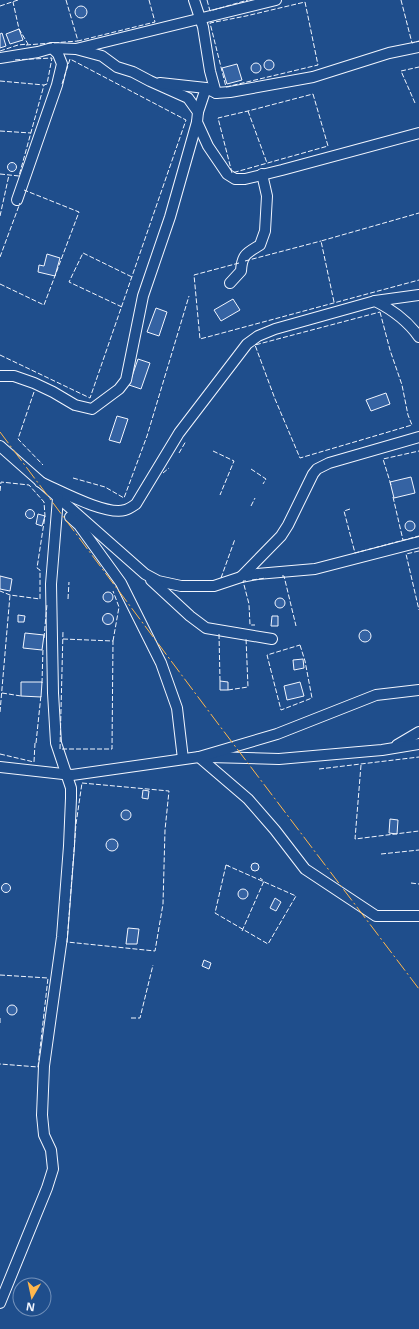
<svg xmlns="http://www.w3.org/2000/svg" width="419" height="1329" font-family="'Noto Sans',sans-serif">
  <rect width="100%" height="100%" fill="#1f4e8c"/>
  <g fill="#3563a3" stroke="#f2f6ff">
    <circle cx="81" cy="12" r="6"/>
    <polygon points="19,29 23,40 10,44 6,34"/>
    <polygon points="2,33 6,46 0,48 0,34"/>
    <circle cx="269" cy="65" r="5"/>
    <circle cx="256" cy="68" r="5"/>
    <polygon points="237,64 242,80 227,84 222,68"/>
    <circle cx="12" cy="167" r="4.5"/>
    <polygon points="47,254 60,258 55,276 38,272 39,265 44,266"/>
    <polygon points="233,299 240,310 221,321 214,310"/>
    <polygon points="156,308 167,312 159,336 147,332"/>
    <polygon points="138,359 150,363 141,389 129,385"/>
    <polygon points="386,393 390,404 371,411 366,400"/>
    <polygon points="117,416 128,419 120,443 109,440"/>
    <polygon points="411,477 415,493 394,498 390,482"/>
    <circle cx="30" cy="514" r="4.5"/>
    <polygon points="38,514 45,516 42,526 36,524"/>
    <circle cx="410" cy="526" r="5"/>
    <polygon points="0,576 12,579 10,591 0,589"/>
    <circle cx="108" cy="597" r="5"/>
    <circle cx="280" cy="603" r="5"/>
    <circle cx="108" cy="619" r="5.5"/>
    <polygon points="18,615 25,616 24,622 18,622"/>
    <polygon points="272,616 278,616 278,626 271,626"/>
    <circle cx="365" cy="636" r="6"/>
    <polygon points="25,633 44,635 42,650 23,648"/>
    <polygon points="303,659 304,668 294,670 293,660"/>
    <polygon points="220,681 228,682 228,690 220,690"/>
    <polygon points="21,682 42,682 41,697 21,696"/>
    <polygon points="300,682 304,696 287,700 284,686"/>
    <polygon points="143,790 149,791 148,799 142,798"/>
    <circle cx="126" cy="815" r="5"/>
    <polygon points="390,819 398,820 397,834 389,833"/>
    <circle cx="112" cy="845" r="6"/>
    <circle cx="255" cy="867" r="4"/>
    <circle cx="6" cy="888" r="4.5"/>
    <circle cx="243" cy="894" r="5"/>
    <polygon points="275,898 281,902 276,911 270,908"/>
    <polygon points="128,928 139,929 137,944 126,944"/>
    <polygon points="204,960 211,963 209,969 202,966"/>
    <circle cx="12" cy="1010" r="5"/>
  </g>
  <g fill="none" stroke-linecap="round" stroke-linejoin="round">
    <defs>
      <g id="minor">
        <polyline points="194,0 203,27 210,71 216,93"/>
        <polyline points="76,49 102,56 117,67 133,72 150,81 188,98 198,112 197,122 208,146 227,174 235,179 245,179 282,170 419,133"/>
        <polyline points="0,58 38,52 52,48 76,49 276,0"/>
        <polyline points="160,83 206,88 216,93 230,92 313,77 389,53 419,47"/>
        <polyline points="198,112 206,88"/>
        <polyline points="17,200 57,85 62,64 58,54 52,48"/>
        <path d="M230,283l11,-12c1,-17 6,-18 19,-26l5,-14 2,-35 -5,-22"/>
        <polyline points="375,301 419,295"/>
        <polyline points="0,376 14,376 34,383 53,392 75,405 92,409 119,389 126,380 143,296 170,217 197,122"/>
        <polyline points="0,446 145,574 158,581 181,586 214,586 241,577 257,574 315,569 419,542"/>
        <path d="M40,482c19,8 66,34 85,28 4,-1 8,-4 11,-6l43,-71 68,-89 11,-8 17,-7 100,-28c18,9 32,19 44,36"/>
        <polyline points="70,517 79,525 121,583 161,663 177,708 183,759"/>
        <polyline points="241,577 281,536 288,525 313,474 317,469 329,463 419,437"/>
        <polyline points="151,580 190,616 206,628 272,639"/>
        <polyline points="397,745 419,732"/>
        <polyline points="199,757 248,799 275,830 305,869 376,916 419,916"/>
        <polyline points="209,757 279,759 382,750 419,744"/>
        <polyline points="0,767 72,775 199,757 277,734 376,695 419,690"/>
        <polyline points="0,1303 47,1188 53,1169 51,1150 44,1135 42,1115 44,1066 62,937 69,846 71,798 71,788 56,743 53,693 51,584 58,498"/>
      </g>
    </defs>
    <use href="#minor" stroke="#f2f6ff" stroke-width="12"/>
    <use href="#minor" stroke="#1f4e8c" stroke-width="10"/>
    <g stroke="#f2f6ff" stroke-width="1" stroke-dasharray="5 2" stroke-linecap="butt">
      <polyline points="66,0 78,41 155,22 149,0"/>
      <polyline points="207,0 210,11 248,0"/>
      <polyline points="401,0 412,43 419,41"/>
      <polygon points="305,2 318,65 226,87 210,23 246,16"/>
      <polyline points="0,6 18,0"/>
      <polyline points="26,45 78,41"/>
      <polyline points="0,51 18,45 28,44 19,29 13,2"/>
      <polyline points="0,81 44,85"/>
      <polygon points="313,94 328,146 232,173 218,118 248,111"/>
      <polyline points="415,103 401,71 419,67"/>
      <polyline points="248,111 267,163"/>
      <polyline points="0,131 31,133"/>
      <polyline points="0,174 19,176 44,85 47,84 52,58 13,60"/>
      <polyline points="0,216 9,175"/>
      <polyline points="0,257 20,203"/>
      <polyline points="245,261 321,241"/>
      <polyline points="239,263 194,275 200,339 419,280"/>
      <polyline points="0,284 44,305 79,212 24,190"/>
      <polyline points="334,302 321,241 419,213"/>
      <polyline points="122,307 69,282 83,253 132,277"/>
      <polygon points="380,312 390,350 402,385 408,415 412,425 300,458 275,399 255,345"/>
      <polyline points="0,355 90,398 186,120 70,59 62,84"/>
      <polyline points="34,392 18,439 43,465"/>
      <polyline points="213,451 234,461 220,495"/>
      <polyline points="179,453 186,441"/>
      <polyline points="251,469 266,479 263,484"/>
      <polyline points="163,473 169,468"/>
      <polyline points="73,478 105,487 124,498 147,436 189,296"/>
      <polyline points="391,485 383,459 419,451"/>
      <polyline points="0,491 1,482 29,485 44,502 45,516 37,568 40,570 40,599 10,595 0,591"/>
      <polyline points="393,497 403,540"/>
      <polyline points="251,506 255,498"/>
      <polyline points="350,509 344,511 355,553 419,536"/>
      <polyline points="419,551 406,554 419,610"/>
      <polyline points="282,576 284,576 296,626"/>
      <polyline points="221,578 235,539"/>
      <polyline points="252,580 266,578"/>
      <polyline points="246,581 243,581 249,604 250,625 255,625"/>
      <polyline points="68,599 69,582"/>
      <polyline points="219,634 220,681"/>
      <polyline points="44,638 47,604"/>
      <polyline points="63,639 113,641 112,749 60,749 63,631"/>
      <polyline points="113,641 119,607 113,591"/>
      <polygon points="300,645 305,661 312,698 281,710 267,655"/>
      <polyline points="42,683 43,648"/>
      <polyline points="228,690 248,687 246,638"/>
      <polyline points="2,693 21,696"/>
      <polyline points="0,712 10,595"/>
      <polyline points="36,743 41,695"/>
      <polyline points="0,754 34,762 35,743"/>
      <polyline points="361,765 355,839 419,831"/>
      <polyline points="319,769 419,757"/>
      <polygon points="82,783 169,791 165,830 163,904 155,951 67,942 76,824"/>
      <polyline points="381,854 419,850"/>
      <polyline points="226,865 296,896 268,944 215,913 226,865 229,866"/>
      <polyline points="411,883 419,884"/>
      <polyline points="242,931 264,881 260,878"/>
      <polyline points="0,975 48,978 38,1067 0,1064"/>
      <polyline points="0,1018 0,1024"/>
      <polyline points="131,1018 140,1018 153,965"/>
    </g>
    <polyline stroke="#ffb74d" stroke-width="1" stroke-dasharray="14 3 2 3" stroke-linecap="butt" points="0,432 216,721 419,989"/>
  </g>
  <g transform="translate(32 1297) rotate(189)"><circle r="19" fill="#1f4e8c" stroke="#7391ba"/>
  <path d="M0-3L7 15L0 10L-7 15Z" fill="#ffb74d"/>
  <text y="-6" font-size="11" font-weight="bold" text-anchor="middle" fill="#f2f6ff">N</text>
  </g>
</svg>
